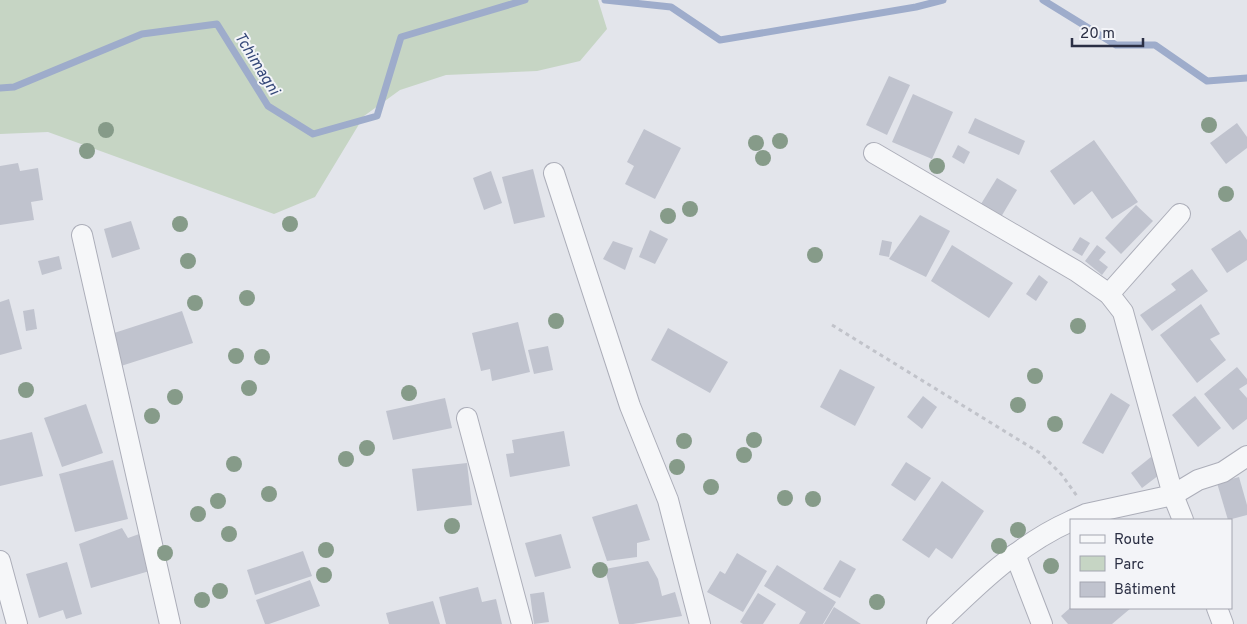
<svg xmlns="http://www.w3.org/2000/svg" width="1247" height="624" font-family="Overpass,sans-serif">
  <rect width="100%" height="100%" fill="#e3e5eb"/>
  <polygon fill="#c6d5c4" points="0,0 598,0 607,29 580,61 537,71 446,75 400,90 364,116 315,197 274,214 48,132 0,134"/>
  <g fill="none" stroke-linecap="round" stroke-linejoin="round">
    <g stroke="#9eaccb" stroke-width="7">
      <polyline points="605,0 671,7 720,40 916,7 943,0"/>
      <polyline points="1043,0 1116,45 1155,45 1207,81 1247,78"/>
      <polyline points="0,88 14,87 142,34 217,24 268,106 313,134 377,116 401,37 525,0"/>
    </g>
  </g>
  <g fill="#c0c3ce">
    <polygon points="889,76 910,85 887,135 866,125"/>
    <polygon points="913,94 953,112 932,159 892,142"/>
    <polygon points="975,118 1025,141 1019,155 968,133"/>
    <polygon points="1237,123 1247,137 1247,148 1226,164 1210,143"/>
    <polygon points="644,129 681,148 655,199 625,184 634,166 627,162"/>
    <polygon points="1094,140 1138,202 1112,219 1092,191 1074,205 1050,171"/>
    <polygon points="958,145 970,152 964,164 952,157"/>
    <polygon points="18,163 20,171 38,168 43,200 31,202 34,220 0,225 0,166"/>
    <polygon points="533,169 545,217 514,224 502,177"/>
    <polygon points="491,171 502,203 484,210 473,178"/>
    <polygon points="997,178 1017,190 1001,217 981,204"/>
    <polygon points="1136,205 1153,221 1121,254 1105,238"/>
    <polygon points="920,215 950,231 926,277 889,259"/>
    <polygon points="131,221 140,249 112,258 104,229"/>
    <polygon points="650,230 668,239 655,264 639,257"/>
    <polygon points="1240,230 1247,240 1247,260 1227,273 1211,249"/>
    <polygon points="1080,237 1090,243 1082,256 1072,250"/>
    <polygon points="882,240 892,242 889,257 879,255"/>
    <polygon points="613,241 633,248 625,270 603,259"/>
    <polygon points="952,245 1013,283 989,318 931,281"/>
    <polygon points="1097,245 1106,252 1099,260 1108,267 1102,275 1085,261"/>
    <polygon points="59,256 62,269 42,275 38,261"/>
    <polygon points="1192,269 1208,291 1152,331 1140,315 1176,290 1171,284"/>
    <polygon points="1039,275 1048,282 1036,301 1026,294"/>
    <polygon points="9,299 22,349 0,355 0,302"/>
    <polygon points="1201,304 1220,334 1210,339 1226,360 1197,383 1160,335"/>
    <polygon points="34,309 37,329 26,331 23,311"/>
    <polygon points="182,311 193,343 121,366 111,334"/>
    <polygon points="518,322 530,372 492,381 490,369 481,371 472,333"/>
    <polygon points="668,328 728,362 710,393 651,360"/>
    <polygon points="548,346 553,370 534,374 528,350"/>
    <polygon points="1237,367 1247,379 1247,384 1239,389 1247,398 1247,419 1233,430 1204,394"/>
    <polygon points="840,369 875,387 855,426 820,407"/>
    <polygon points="1111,393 1130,405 1103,454 1082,443"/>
    <polygon points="923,396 937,407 922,429 907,417"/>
    <polygon points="1195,396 1221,428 1198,447 1172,415"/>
    <polygon points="445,398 452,428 393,440 386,411"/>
    <polygon points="86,404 103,453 62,467 44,418"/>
    <polygon points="564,431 570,466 510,477 506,454 514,453 512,440"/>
    <polygon points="32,432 43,476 0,486 0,440"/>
    <polygon points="1151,457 1163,472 1142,488 1131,473"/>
    <polygon points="113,460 128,519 75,532 59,474"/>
    <polygon points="906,462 931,478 915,501 891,485"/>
    <polygon points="467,463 472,505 417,511 412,469"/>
    <polygon points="1239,477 1247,505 1247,515 1228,520 1217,483"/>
    <polygon points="942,481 984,511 952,559 936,548 929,558 902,540"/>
    <polygon points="637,504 650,540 637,543 637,557 607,561 592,517"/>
    <polygon points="122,528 128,538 142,533 153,570 91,588 79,544"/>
    <polygon points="561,534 571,568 535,577 525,543"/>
    <polygon points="303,551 312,576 255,595 247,570"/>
    <polygon points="737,553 767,571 743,612 707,592 720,571 725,574"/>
    <polygon points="840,560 856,569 840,598 823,589"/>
    <polygon points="648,561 658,579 662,596 675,592 682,616 633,624 619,624 605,569"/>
    <polygon points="67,562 82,614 66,619 63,610 39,618 26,574"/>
    <polygon points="777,565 836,602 823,624 799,624 806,612 764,586"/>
    <polygon points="310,580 320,606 269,624 265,624 256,600"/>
    <polygon points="478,587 482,602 496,599 502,624 446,624 439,597"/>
    <polygon points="544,592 549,622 534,624 530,594"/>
    <polygon points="758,593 776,604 763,624 743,624 740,622"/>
    <polygon points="433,601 440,624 389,624 386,613"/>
    <polygon points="834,607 861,624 824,624"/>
    <polygon points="1070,608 1131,608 1112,624 1068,624 1061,616"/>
  </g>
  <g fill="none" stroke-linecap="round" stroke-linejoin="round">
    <defs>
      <g id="street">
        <polyline points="874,153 1076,271 1109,294 1123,312 1173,495 1183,520"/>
        <polyline points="554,173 630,406 668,500 700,624"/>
        <polyline points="82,235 170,624"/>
        <polyline points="1109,294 1180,214"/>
        <polyline points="467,418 522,624"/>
        <polyline points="1073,520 1086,514 1173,495 1198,480 1223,472 1247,456"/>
        <polyline points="1015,554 1042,624"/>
        <polyline points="0,561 17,624"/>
        <polyline points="1217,608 1223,624"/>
        <path d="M937,624c40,-39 82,-80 134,-103"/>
      </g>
    </defs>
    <use href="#street" stroke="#acaeb9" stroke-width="22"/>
    <polyline stroke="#c1c3ca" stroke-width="3" stroke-dasharray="4 4" stroke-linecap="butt" points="832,325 1040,453 1062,475 1077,496"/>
    <use href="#street" stroke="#f6f7f9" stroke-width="20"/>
  </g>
  <g fill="#869b89">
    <circle cx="1209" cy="125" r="8"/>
    <circle cx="106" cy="130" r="8"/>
    <circle cx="780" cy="141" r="8"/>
    <circle cx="756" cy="143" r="8"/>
    <circle cx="87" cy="151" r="8"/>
    <circle cx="763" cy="158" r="8"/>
    <circle cx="937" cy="166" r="8"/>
    <circle cx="1226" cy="194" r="8"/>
    <circle cx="690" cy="209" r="8"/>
    <circle cx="668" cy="216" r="8"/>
    <circle cx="180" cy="224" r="8"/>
    <circle cx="290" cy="224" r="8"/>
    <circle cx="815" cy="255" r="8"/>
    <circle cx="188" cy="261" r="8"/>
    <circle cx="247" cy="298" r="8"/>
    <circle cx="195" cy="303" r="8"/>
    <circle cx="556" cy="321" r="8"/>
    <circle cx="1078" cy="326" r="8"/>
    <circle cx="236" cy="356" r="8"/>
    <circle cx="262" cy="357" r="8"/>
    <circle cx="1035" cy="376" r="8"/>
    <circle cx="249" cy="388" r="8"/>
    <circle cx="26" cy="390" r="8"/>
    <circle cx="409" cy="393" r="8"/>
    <circle cx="175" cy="397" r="8"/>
    <circle cx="1018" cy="405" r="8"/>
    <circle cx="152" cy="416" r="8"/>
    <circle cx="1055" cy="424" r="8"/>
    <circle cx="754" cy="440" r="8"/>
    <circle cx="684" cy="441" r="8"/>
    <circle cx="367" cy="448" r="8"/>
    <circle cx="744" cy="455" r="8"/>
    <circle cx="346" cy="459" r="8"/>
    <circle cx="234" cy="464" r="8"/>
    <circle cx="677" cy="467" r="8"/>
    <circle cx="711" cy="487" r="8"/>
    <circle cx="269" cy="494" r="8"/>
    <circle cx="785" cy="498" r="8"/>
    <circle cx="813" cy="499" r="8"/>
    <circle cx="218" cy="501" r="8"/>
    <circle cx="198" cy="514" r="8"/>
    <circle cx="452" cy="526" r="8"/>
    <circle cx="1018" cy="530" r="8"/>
    <circle cx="229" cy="534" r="8"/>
    <circle cx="999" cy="546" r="8"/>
    <circle cx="326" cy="550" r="8"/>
    <circle cx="165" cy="553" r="8"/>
    <circle cx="1051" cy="566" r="8"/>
    <circle cx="600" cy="570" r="8"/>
    <circle cx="324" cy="575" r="8"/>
    <circle cx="220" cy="591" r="8"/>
    <circle cx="202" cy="600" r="8"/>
    <circle cx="877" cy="602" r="8"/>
  </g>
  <g text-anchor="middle" stroke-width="4" stroke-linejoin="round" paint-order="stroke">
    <g font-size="16" font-style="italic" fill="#344778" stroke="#f3f4f8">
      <text transform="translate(258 63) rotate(58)" y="6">Tchimagni</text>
    </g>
  </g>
  <rect x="1070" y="519" width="162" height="90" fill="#f3f4f8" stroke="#a3a5b0"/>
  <rect x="1080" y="535" width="25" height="8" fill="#f6f7f9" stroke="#a3a5b0"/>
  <text x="1114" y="544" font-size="15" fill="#2b2f44">Route</text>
  <rect x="1080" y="556" width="25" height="15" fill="#c6d5c4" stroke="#a3a5b0"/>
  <text x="1114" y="569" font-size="15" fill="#2b2f44">Parc</text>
  <rect x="1080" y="582" width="25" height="15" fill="#c0c3ce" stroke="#a3a5b0"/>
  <text x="1114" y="594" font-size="15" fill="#2b2f44">Bâtiment</text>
  <path d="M1072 38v8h71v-8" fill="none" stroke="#2b2f44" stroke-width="2.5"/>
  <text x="1080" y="38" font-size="15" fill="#2b2f44" stroke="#f3f4f8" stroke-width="4" paint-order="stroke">20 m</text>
</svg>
